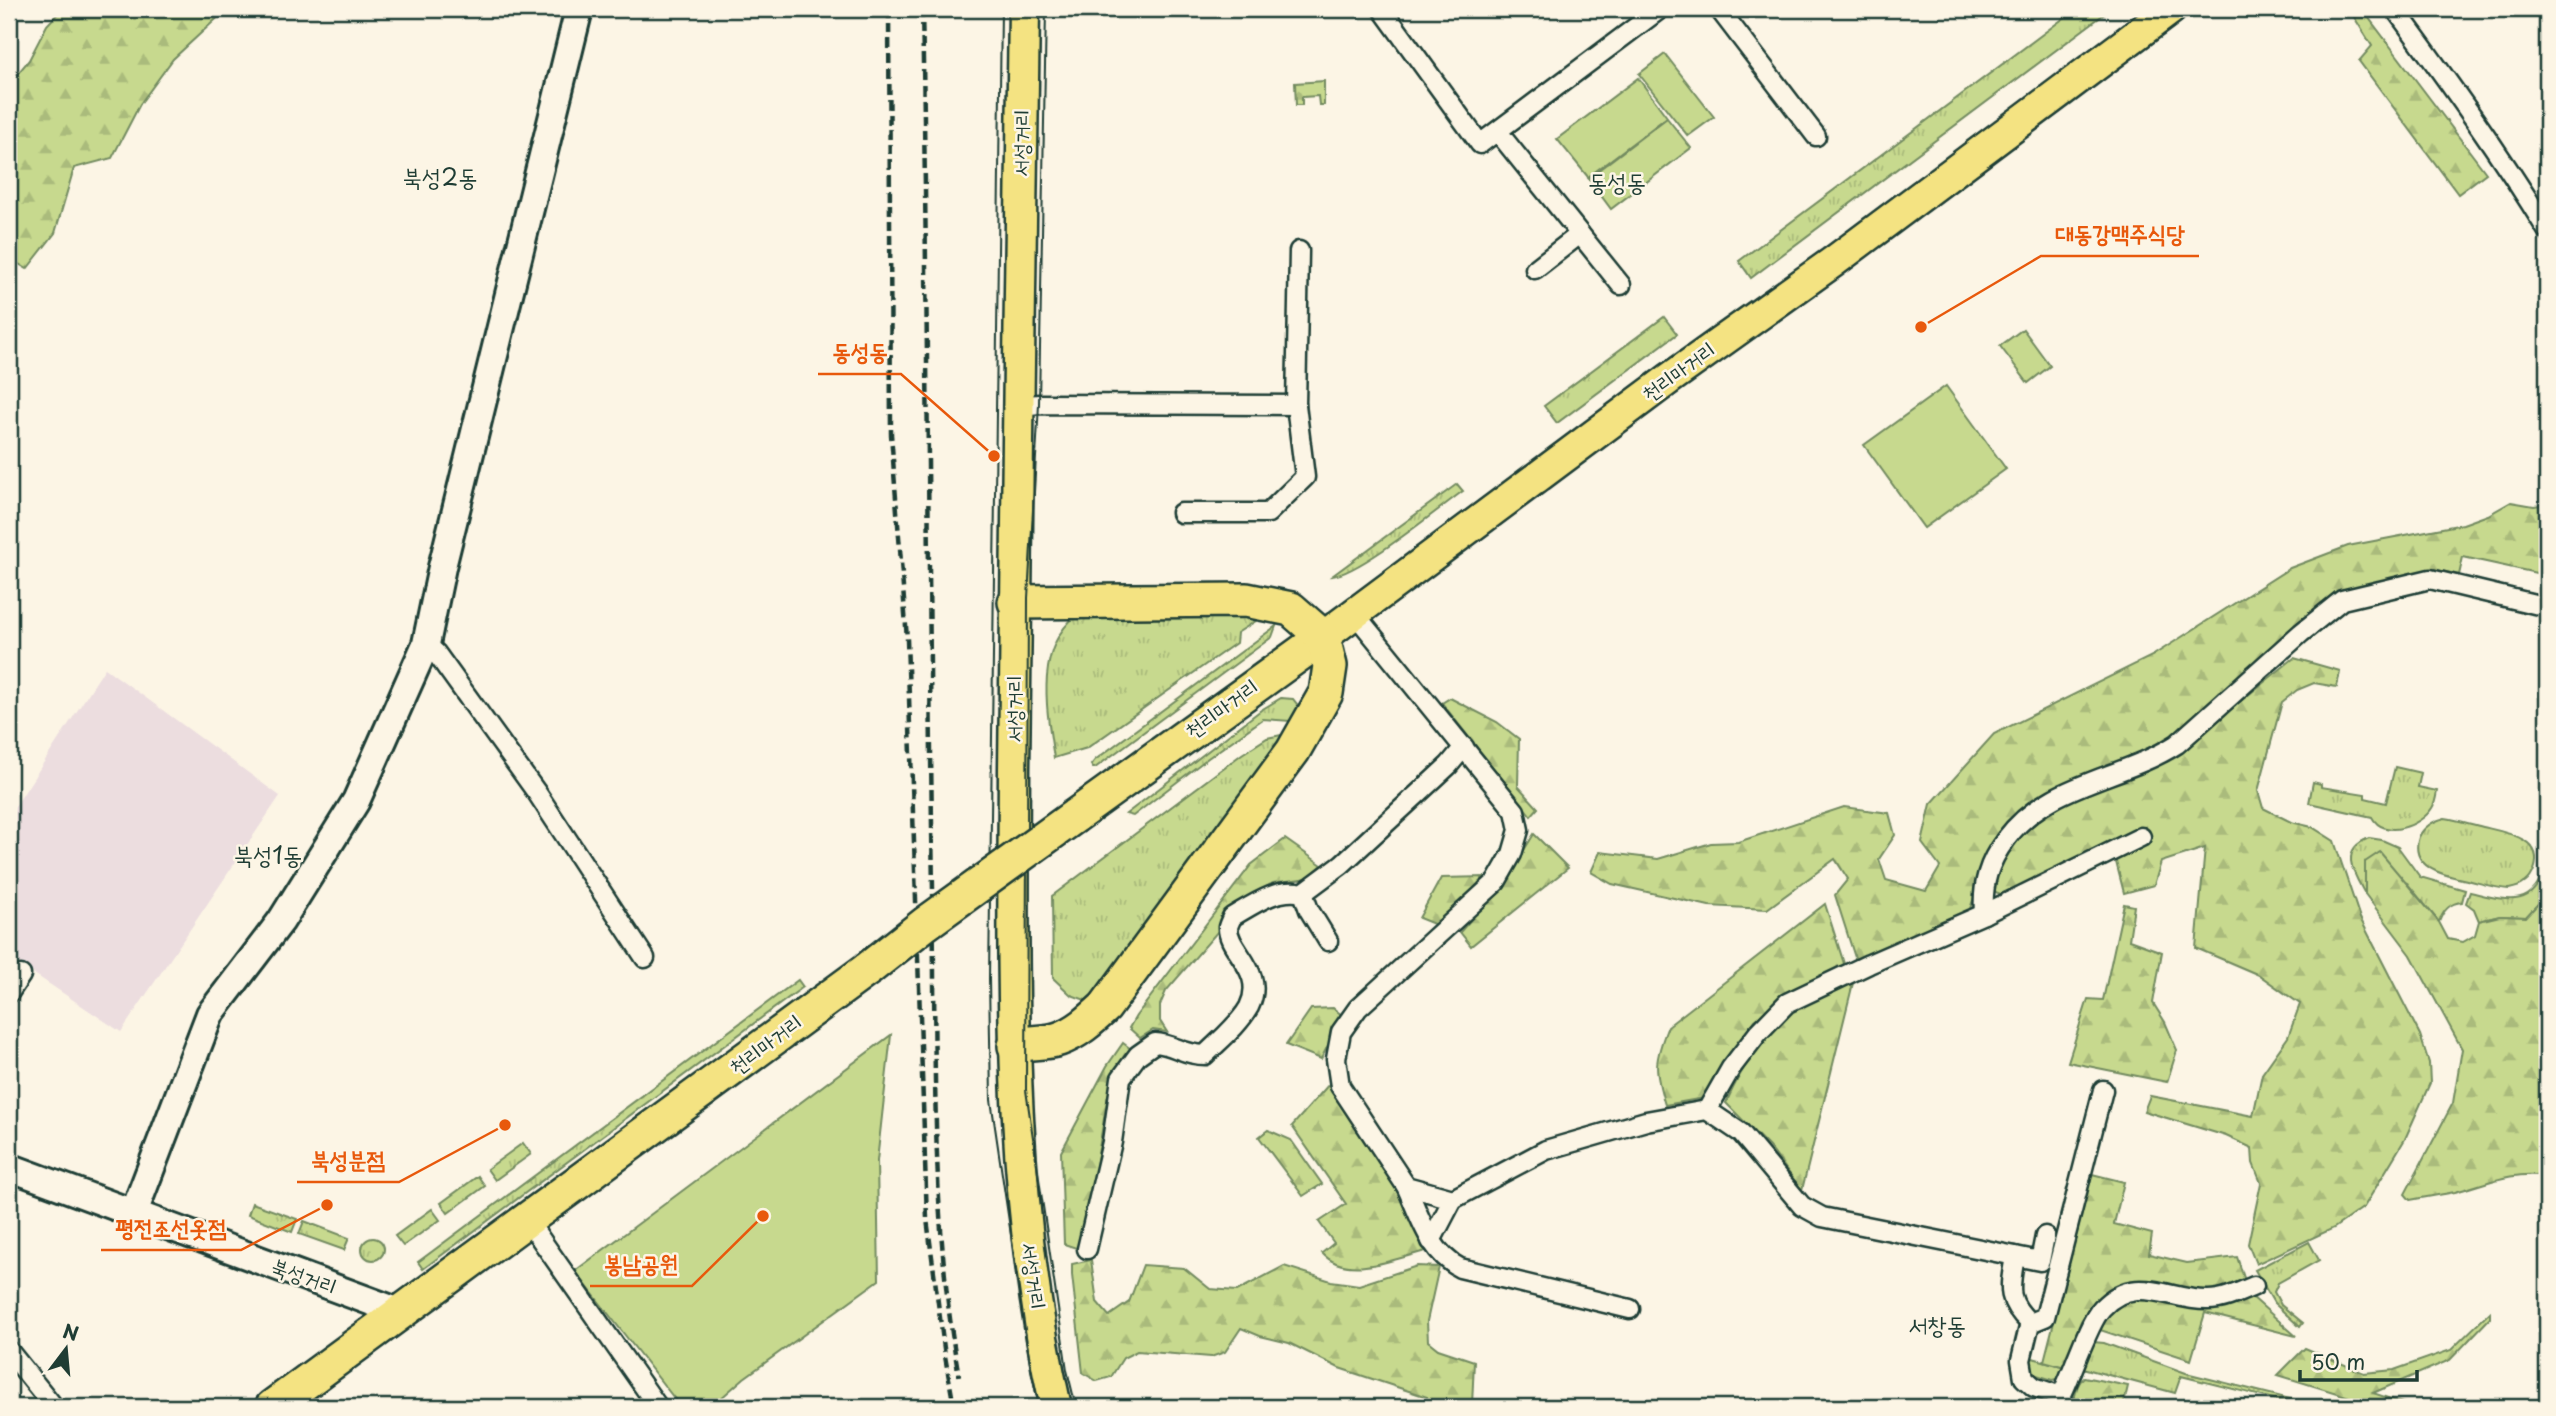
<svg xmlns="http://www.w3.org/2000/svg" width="2556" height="1416" font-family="'Playpen Sans','Poor Story',sans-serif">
  <defs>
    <pattern id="grass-tufts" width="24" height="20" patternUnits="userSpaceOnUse" patternTransform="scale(1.75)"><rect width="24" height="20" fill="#c7d98e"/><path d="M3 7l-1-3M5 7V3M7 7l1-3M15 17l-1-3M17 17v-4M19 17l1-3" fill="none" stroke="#aabb7b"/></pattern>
    <pattern id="forest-firs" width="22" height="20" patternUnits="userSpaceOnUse" patternTransform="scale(1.75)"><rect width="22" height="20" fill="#c7d98e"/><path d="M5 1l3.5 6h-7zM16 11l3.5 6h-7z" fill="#aabb7b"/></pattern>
  </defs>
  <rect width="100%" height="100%" fill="#fcf5e5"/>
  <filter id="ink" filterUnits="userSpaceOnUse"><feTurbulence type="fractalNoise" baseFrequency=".0143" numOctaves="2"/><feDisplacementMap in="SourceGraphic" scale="14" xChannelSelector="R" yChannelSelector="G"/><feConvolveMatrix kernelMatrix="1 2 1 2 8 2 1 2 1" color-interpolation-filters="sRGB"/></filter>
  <g filter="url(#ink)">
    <polygon fill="#ecdddf" points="105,668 280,796 121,1032 9,957 9,816"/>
    <g fill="url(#grass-tufts)" stroke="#738b61" stroke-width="2">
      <polygon points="2076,9 2111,9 1751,278 1739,261"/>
      <polygon points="1664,317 1677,334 1557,423 1544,406"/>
      <path d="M1457,484l6,7c-25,18 -104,83 -131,85z"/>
      <path d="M1076,616h161l25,1 -25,16 -1,10 -149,105 -33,10c-7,-46 -20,-109 22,-142z"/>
      <polygon points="1276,626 1272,637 1095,768 1093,768 1091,765 1095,760"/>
      <polygon points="1281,698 1293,699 1300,708 1291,721 1263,719 1208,758 1133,816 1126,814 1261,710"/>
      <polygon points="1281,735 1285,738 1091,1002 1071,995 1053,978 1052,896 1242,754 1267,738"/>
      <path d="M2395,767l26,6 -3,14 19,4c-1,6 -2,13 -5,17 -11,18 -48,32 -60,9l-63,-14 4,-21 8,2v3l44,7v4l21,5z"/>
      <path d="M2445,818c13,2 25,6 38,9 21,5 63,11 51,43 -4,12 -13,17 -25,19 -13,-1 -26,-5 -38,-8 -22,-5 -63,-11 -52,-44 5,-11 14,-16 26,-19z"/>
      <path d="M2369,838l13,2 16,7 22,30 45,13 -3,12c-13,1 -19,9 -23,20l-32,-39 -42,-21v32c-11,-20 -27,-44 4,-56z"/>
      <path d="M2545,866l2,1v27l-21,23 -26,-1 -21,5 -5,-12 -8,-6 4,-11c35,8 64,19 75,-26z"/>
      <polygon points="798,980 803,987 423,1269 418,1262"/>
      <polygon points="523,1143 531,1154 495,1180 487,1169"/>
      <polygon points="478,1176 485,1186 448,1213 441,1203"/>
      <polygon points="252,1203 297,1219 292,1232 248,1215"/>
      <polygon points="432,1209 440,1220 403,1246 395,1236"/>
      <polygon points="304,1221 349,1238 344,1250 299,1234"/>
      <circle cx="373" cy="1249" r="11"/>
      <polygon points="2309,1242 2319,1260 2278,1283 2274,1292 2281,1305 2303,1323 2300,1327 2274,1303 2255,1270"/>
      <polygon points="2093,1342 2104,1343 2186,1373 2322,1407 2306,1407 2181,1376 2175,1393 2079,1367"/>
      <polygon points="2029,1357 2065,1367 2062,1378 2053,1380 2030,1373"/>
    </g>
    <g fill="url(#forest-firs)" stroke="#738b61" stroke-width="2">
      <polygon points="62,9 227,9 173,59 140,104 112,158 74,168 55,233 27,269 9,258 9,84 29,60 47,25"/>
      <polygon points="2356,9 2362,9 2486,173 2458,194 2359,61 2372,46 2351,12"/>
      <polygon points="1324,81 1324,105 1319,105 1318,96 1302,97 1302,105 1296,105 1295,83"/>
      <polygon points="2511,502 2534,506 2547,504 2547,586 2538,583 2541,574 2463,557 2459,575 2433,569 2338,591 2297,625 2171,738 2156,748 2049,791 2013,818 1989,856 1968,914 1857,964 1835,895 1848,879 1835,859 1767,909 1709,906 1612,884 1591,872 1600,852 1658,859 1711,843 1738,842 1844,807 1889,813 1895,835 1879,859 1886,880 1926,891 1940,867 1922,843 1931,804 1994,734 2152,656 2290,568 2348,546 2463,524 2488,515"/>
      <polygon points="2294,658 2340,671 2337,687 2314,683 2297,690 2282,702 2258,791 2263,808 2291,822 2312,827 2334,841 2360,918 2420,1035 2429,1063 2430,1083 2405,1139 2364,1207 2334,1228 2256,1264 2248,1244 2261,1183 2253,1163 2252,1148 2226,1136 2144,1111 2150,1096 2253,1116 2262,1074 2288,1037 2300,1004 2259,975 2196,948 2205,848 2161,862 2154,885 2124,893 2114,854 2150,838 2143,829 2003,895 1993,891 1993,877 2002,856 2039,816 2069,801 2168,760"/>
      <polygon points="1450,698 1497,722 1519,739 1518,786 1538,808 1531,816 1442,703"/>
      <polygon points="1534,834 1568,868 1471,946 1460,932 1504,882"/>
      <polygon points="1285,839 1322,865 1308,878 1273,883 1236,903 1219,930 1166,991 1160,1005 1160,1021 1167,1032 1153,1030 1140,1038 1129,1028 1136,1016 1251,865"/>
      <path d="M2380,852l59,70 9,17 15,3 12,-7 4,-14 21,-5 26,1 21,-23v282c-36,-5 -58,7 -92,16 -15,3 -30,5 -45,8l-5,-6 48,-91 9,-54 -51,-94 -46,-61v-32z"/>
      <polygon points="1484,877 1439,926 1419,918 1441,878"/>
      <path d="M1825,904l21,66 -41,15 -50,35 -51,78 -39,7c-11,-36 -11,-44 3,-79z"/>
      <polygon points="2124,904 2134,906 2129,940 2162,952 2153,1003 2165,1022 2177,1050 2167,1082 2068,1062 2088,999 2103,1000"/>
      <path d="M1853,983l-51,207 -33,-43 -43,-44c14,-31 40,-78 71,-97 16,-10 38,-15 56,-23z"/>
      <polygon points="1333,1008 1343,1016 1321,1059 1286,1045 1311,1009"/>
      <polygon points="1123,1043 1131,1049 1108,1095 1083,1243 1076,1248 1064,1244 1061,1152 1107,1066"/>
      <path d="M1330,1083l64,98 32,70c-30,7 -79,30 -104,2l12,-10 -15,-21 27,-18 -54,-78z"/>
      <polygon points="1268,1130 1291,1140 1322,1184 1303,1196 1259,1137"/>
      <polygon points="2092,1174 2124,1182 2114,1224 2152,1234 2149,1254 2187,1263 2237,1257 2246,1284 2220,1293 2112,1291 2094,1301 2081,1321 2065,1367 2044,1361"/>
      <polygon points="1091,1260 1097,1302 1109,1316 1129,1302 1143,1265 1184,1268 1210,1289 1237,1291 1284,1266 1331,1281 1359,1285 1417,1266 1439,1267 1427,1321 1428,1341 1438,1349 1474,1361 1472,1405 1470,1407 1425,1407 1427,1397 1339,1368 1289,1343 1260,1336 1241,1328 1225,1352 1211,1357 1137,1351 1123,1358 1111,1377 1097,1381 1083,1373 1072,1275 1072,1264"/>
      <path d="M2150,1295l101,1 45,40 -91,-23 -14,47 -94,-31c15,-25 25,-29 53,-34z"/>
      <polygon points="2490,1312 2490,1318 2450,1360 2373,1393 2414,1407 2382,1407 2278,1375 2305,1348 2364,1373 2394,1370 2451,1350"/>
      <path d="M2084,1377l44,9 -5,21h-48c-2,-9 2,-24 9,-30z"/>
    </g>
    <g fill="#c7d98e" stroke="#738b61" stroke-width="2">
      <polygon points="1665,54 1714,117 1688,136 1639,74"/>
      <polygon points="1638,78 1667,117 1588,177 1557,139"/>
      <polygon points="1667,118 1691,148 1611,209 1588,178"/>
      <polygon points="2023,329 2050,366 2028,383 2000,346"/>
      <polygon points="1946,386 2006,469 1924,528 1864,445"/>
      <polygon points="891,1035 877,1161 879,1280 744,1378 711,1407 681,1407 575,1271"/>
    </g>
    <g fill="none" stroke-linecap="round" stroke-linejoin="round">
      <defs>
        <g id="street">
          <polyline points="1382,9 1480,144 1660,9"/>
          <polyline points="1719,9 1816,136"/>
          <path d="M2395,9c53,72 105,144 152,221"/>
          <polyline points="1498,132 1621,285"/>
          <polyline points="1535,269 1580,234"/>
          <polyline points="1020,406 1039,404 1296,405"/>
          <polyline points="1181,513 1268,513 1305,477 1296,405 1299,251"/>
          <polyline points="1355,614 1515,811 1519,830 1512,854 1496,882 1358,1008 1341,1032 1336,1059 1340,1086 1406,1186 1453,1199 1546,1150 1646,1121 1707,1110 1741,1133 1802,1206 1822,1217 2040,1261 2045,1236"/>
          <polyline points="426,644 436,653 537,793 645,958"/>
          <polyline points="1303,893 1309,910 1328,941"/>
          <path d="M1984,914c-2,-30 4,-51 22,-75 42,-57 115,-59 171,-95l124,-111 41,-33 88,-21 113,27"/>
          <polyline points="9,993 21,975"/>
          <polyline points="1707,1110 1731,1068 1758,1033 1787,1003 1869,964 1984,914 2141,837"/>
          <path d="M1406,1186c14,30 23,66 54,82l170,41"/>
          <polyline points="528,1221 658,1407"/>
          <polyline points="1431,1241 1453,1199"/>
          <path d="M1087,1249l25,-107 9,-64 17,-23 17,-12c19,1 28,12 50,12 14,-14 34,-30 44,-48 18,-36 -22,-56 -21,-80 1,-4 3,-7 4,-10 22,-13 45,-30 71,-24l39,-29 107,-99 15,-18"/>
          <path d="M2015,1256c-5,31 -10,44 15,67"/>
          <polyline points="9,1351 54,1407"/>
          <path d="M2061,1396c11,-21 27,-73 41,-88 34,-36 67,-7 106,-8 16,0 32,-8 46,-14"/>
          <polyline points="2065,1407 2061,1396 2034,1387 2024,1378 2021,1360 2030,1323 2045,1317 2103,1090"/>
        </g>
        <g id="secondary">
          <polyline points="9,1167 402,1313"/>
          <polyline points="133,1215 210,1014 281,921 356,801 426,644 442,567 579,9"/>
        </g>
        <g id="primary">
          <path d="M1024,9c-3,253 -8,507 -10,760 -1,214 -6,429 42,638"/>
          <polyline points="1323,637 1669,379 1833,262 2171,9"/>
        </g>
        <g id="highway">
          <polyline points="1075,816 1323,637"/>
          <path d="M1015,1046c15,-5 30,-2 44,-7 18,-6 32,-19 46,-32l188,-256 33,-58 4,-27 -7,-29 -32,-28 -45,-9 -231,2"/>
          <polyline points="272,1407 868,969"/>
        </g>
      </defs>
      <use href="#street" stroke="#1f3d34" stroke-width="23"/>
      <use href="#secondary" stroke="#1f3d34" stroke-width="32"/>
      <use href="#primary" stroke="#1f3d34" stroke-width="35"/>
      <use href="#highway" stroke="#1f3d34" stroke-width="38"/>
      <use href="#street" stroke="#fcf5e5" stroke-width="18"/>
      <use href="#secondary" stroke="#fcf5e5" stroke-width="26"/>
      <use href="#primary" stroke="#f4e382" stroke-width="30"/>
      <use href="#highway" stroke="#f4e382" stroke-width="33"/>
      <g stroke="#1f3d34" stroke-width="2">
        <polyline points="1001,9 989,979 991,1100 1031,1370 1039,1407"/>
        <polyline points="1046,9 1039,404 1028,598 1026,1090 1067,1370 1076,1407"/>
      </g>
      <g stroke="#1f3d34" stroke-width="4.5" stroke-dasharray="10 5" stroke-linecap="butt">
        <polyline points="889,9 891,434 907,639 927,1219 945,1356 954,1407"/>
        <path d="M922,9c6,293 6,587 11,880 3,160 -3,330 26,487"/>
      </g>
      <defs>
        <polyline id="highway-bridge" points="868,969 925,924 1075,816"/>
      </defs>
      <use href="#highway-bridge" stroke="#1f3d34" stroke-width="38" stroke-linecap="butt"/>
      <use href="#highway-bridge" stroke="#f4e382" stroke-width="33"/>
    </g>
  </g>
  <g text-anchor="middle" stroke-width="5" stroke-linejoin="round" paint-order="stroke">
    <g font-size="21" fill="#1f3d34" stroke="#fcf5e5">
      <text transform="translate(1022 143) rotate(-89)" y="7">서성거리</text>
      <text transform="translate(1679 372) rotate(-36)" y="7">천리마거리</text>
      <text transform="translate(1015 709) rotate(-90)" y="7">서성거리</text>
      <text transform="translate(1222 709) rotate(-36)" y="7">천리마거리</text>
      <text transform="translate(766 1045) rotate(-37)" y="7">천리마거리</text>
      <text transform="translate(1033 1276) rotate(82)" y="7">서성거리</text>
      <text transform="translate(304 1277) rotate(20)" y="7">북성거리</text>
    </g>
    <g font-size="24" fill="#1f3d34" stroke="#fcf5e5">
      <text x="440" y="186">북성2동</text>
      <text x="1617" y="191">동성동</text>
      <text x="268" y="864">북성1동</text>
      <text x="1937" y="1334">서창동</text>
    </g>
  </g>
  <path fill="none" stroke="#e8590c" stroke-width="2.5" d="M1921 327L2041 256H2199M994 456L901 374H818M505 1125L399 1182H297M327 1205L241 1250H101M763 1216L692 1286H590"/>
  <g fill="#e8590c" stroke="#fcf5e5" stroke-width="2.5">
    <circle cx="1921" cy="327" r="7"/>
    <circle cx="994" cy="456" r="7"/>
    <circle cx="505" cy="1125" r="7"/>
    <circle cx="327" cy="1205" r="7"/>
    <circle cx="763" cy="1216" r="7"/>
  </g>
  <g font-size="23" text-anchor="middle" font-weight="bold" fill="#e8590c" stroke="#fcf5e5" stroke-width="5" stroke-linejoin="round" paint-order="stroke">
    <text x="2120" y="242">대동강맥주식당</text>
    <text x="860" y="360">동성동</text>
    <text x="348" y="1168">북성분점</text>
    <text x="171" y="1236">평전조선옷점</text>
    <text x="641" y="1272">봉남공원</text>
  </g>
  <rect width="2556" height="1416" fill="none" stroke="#fcf5e5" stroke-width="35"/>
  <rect x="18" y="18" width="2521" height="1381" fill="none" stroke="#1f3d34" stroke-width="2.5" filter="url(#ink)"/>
  <g transform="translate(66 1349) rotate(16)" stroke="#fcf5e5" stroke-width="5" paint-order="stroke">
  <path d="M0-5L12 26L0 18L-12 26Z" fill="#1f3d34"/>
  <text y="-10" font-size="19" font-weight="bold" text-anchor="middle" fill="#1f3d34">N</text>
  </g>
  <path d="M2300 1370v10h117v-10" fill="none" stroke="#1f3d34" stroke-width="3.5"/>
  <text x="2311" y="1370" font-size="21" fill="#1f3d34" stroke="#fcf5e5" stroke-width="5" paint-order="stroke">50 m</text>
</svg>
